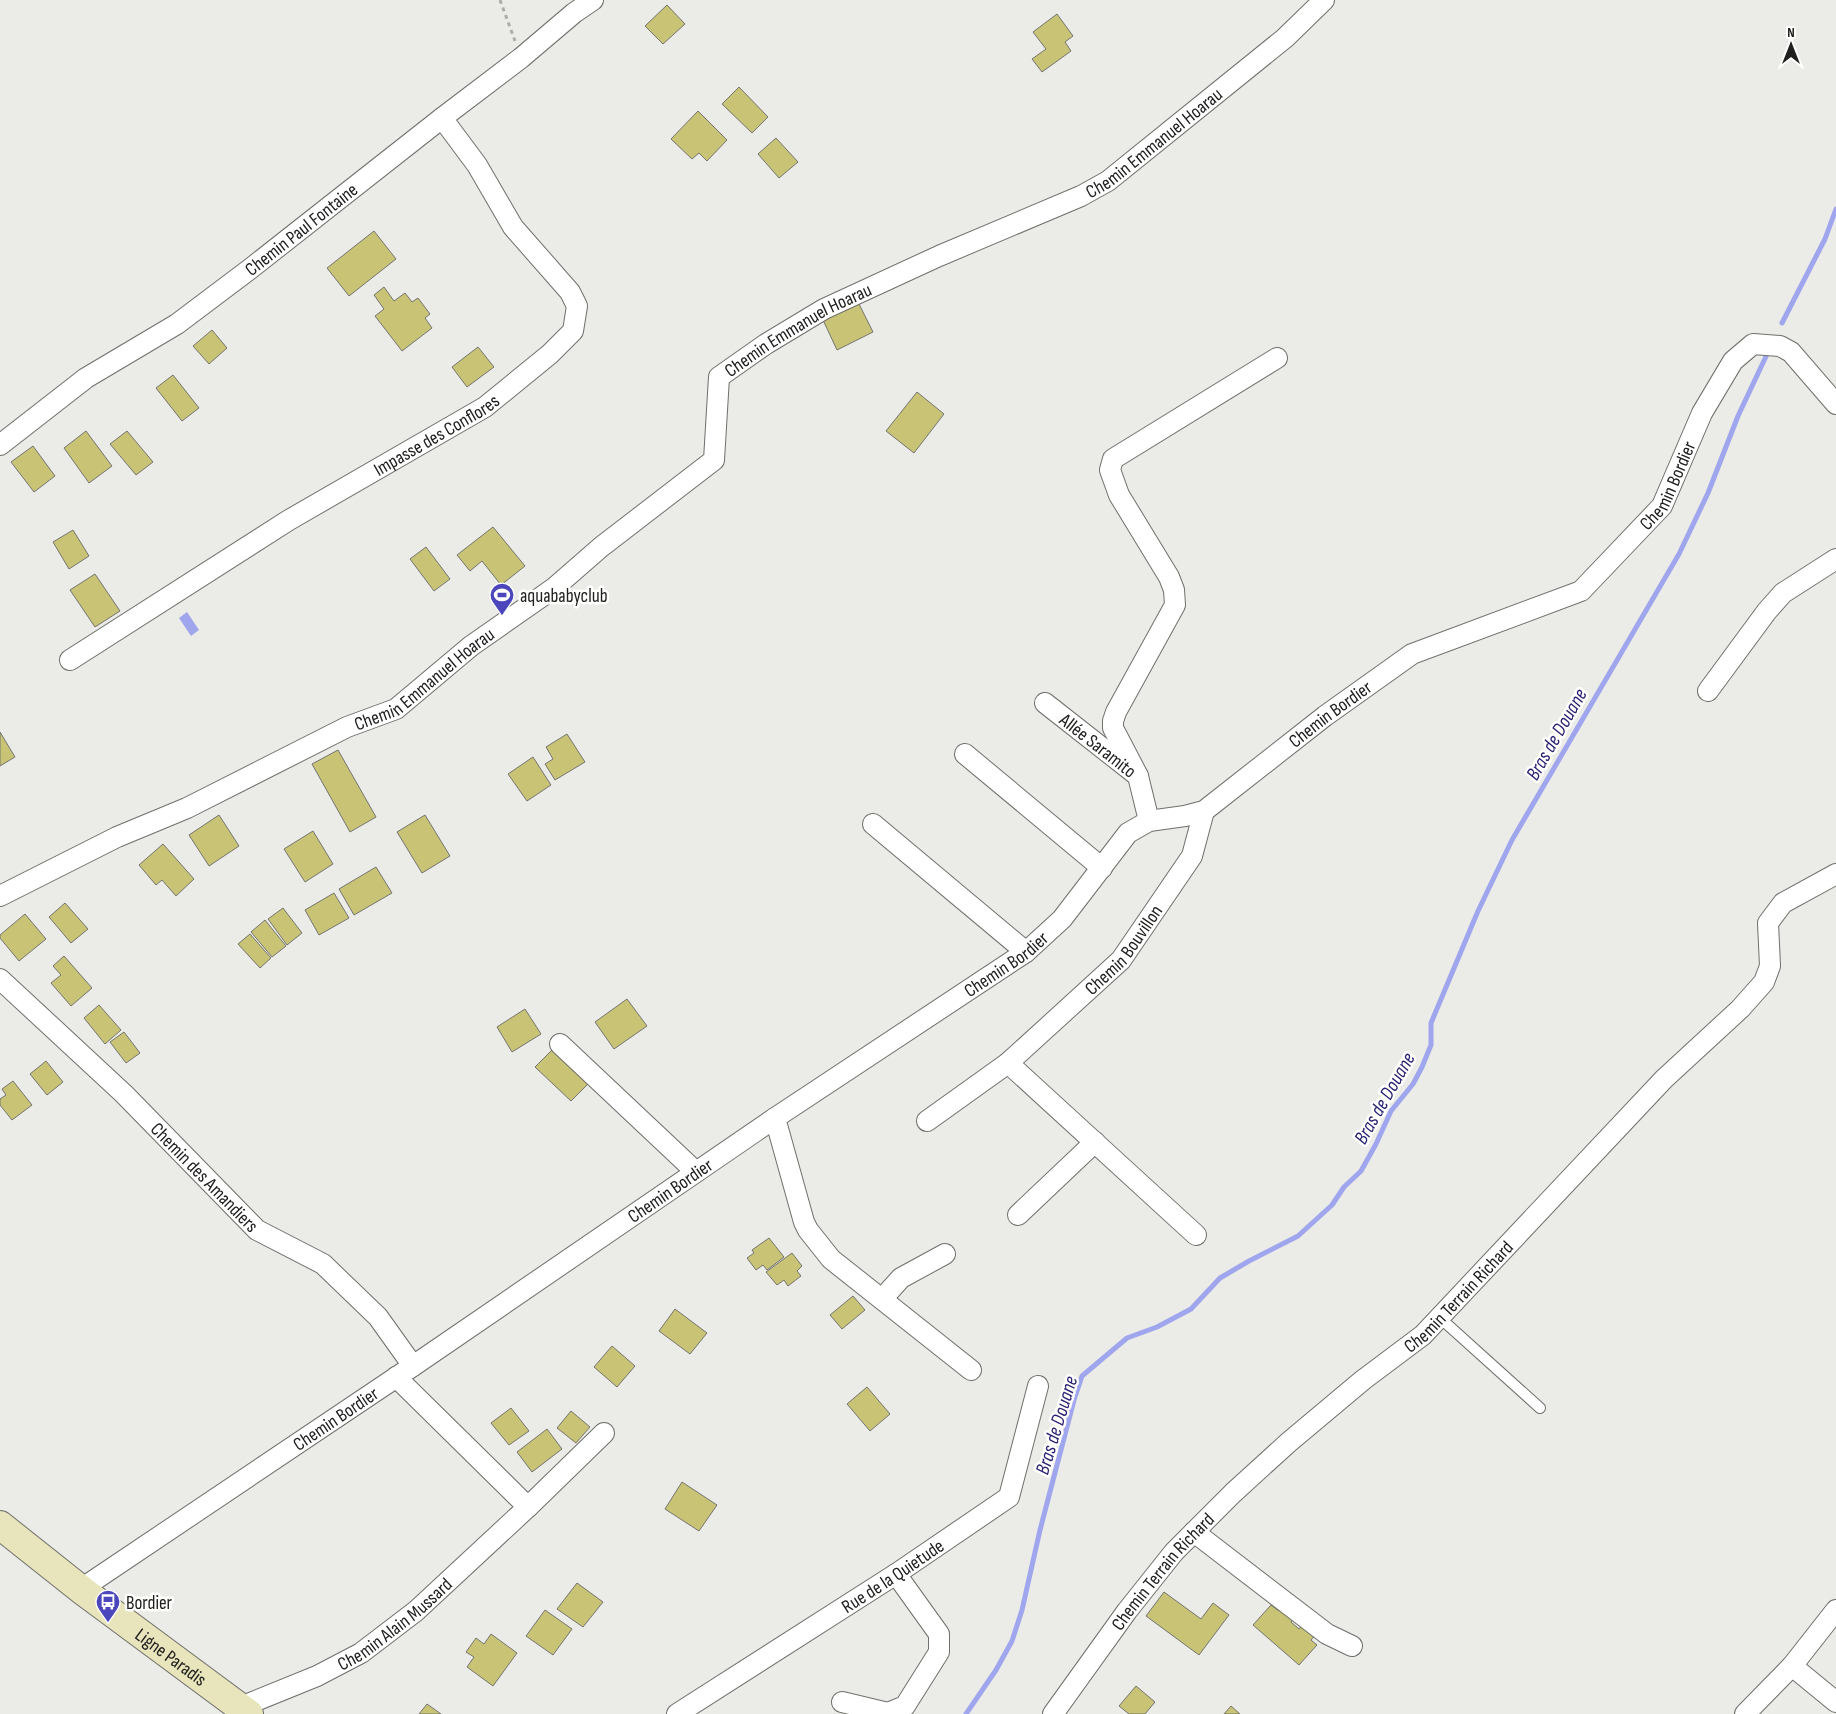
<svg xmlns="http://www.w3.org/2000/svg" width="1836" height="1714" font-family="'Sofia Sans Condensed',sans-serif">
  <rect width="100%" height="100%" fill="#ebebe7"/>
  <polygon fill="#9fa6ed" points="187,612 199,630 191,636 179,618"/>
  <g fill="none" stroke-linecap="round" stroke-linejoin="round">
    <g stroke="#9fa6ed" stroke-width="5">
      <polyline points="1782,323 1825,239 1836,209"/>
      <polyline points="966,1714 996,1670 1012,1641 1022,1610 1040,1530 1074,1400 1082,1376 1127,1338 1157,1327 1191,1309 1220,1278 1249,1261 1298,1236 1332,1205 1344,1187 1361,1171 1376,1144 1391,1111 1413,1084 1422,1067 1431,1045 1431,1023 1478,911 1512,840 1679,554 1708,493 1738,416 1769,350"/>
    </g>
  </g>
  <g fill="#c9c475" stroke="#747471">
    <polygon points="667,5 685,24 663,44 645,26"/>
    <polygon points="1057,14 1073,36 1065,42 1071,51 1042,72 1032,59 1046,49 1033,32"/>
    <polygon points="739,87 768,117 752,133 722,104"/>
    <polygon points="698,111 727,140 707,161 699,153 692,159 671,139"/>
    <polygon points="776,138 798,162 779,178 758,154"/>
    <polygon points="374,231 396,259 349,296 327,268"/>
    <polygon points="384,287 394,301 405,293 412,302 418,298 430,314 425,318 432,328 402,351 375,316 384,309 374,295"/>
    <polygon points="858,302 873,332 837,350 823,320"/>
    <polygon points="212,330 227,348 209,364 193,346"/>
    <polygon points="478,347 494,367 467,387 452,367"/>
    <polygon points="173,375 199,408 182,421 156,388"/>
    <polygon points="917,392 944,414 914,453 886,431"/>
    <polygon points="86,431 112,466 89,483 64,448"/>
    <polygon points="127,431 153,462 136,475 110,444"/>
    <polygon points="33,446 55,476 34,492 11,462"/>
    <polygon points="493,527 525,566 501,585 482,561 470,571 457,555"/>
    <polygon points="73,530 89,556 69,569 53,542"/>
    <polygon points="426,547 450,579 434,591 410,559"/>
    <polygon points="95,574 120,611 95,627 70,590"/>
    <polygon points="0,732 15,757 0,766"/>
    <polygon points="567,734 585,762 555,780 545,764 553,759 546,747"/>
    <polygon points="338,750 376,817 350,832 312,764"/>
    <polygon points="533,757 551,785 527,801 508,774"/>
    <polygon points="219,815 239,846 209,866 189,835"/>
    <polygon points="425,815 450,856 422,873 397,832"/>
    <polygon points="313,831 333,864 305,882 284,849"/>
    <polygon points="163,844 194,879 176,896 162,880 156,885 139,865"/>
    <polygon points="376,867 392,893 354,915 339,889"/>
    <polygon points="334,893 349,918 319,935 305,910"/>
    <polygon points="65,903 88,929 71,943 49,917"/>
    <polygon points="283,908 302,933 287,945 268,919"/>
    <polygon points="25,914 46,939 19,961 0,938 0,935"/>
    <polygon points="265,920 286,946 272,957 251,932"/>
    <polygon points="250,934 271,958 260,968 238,944"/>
    <polygon points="64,956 92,988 71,1006 51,983 61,975 53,966"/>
    <polygon points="627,999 647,1026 614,1049 595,1022"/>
    <polygon points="99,1005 121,1030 105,1044 84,1018"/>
    <polygon points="525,1009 541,1034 512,1052 497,1027"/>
    <polygon points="124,1032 140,1053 126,1063 110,1042"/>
    <polygon points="556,1046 591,1081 571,1101 535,1067"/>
    <polygon points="46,1061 63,1082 47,1095 30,1074"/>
    <polygon points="13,1081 32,1105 12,1120 0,1105 0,1099 6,1095 2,1089"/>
    <polygon points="769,1238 784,1257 767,1270 763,1265 756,1270 747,1258 754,1253 752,1250"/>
    <polygon points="792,1253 802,1266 797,1271 801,1276 788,1286 784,1280 777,1285 766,1272"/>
    <polygon points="853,1296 865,1310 842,1329 830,1315"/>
    <polygon points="675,1309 707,1333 690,1354 659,1331"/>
    <polygon points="612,1346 635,1366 617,1387 594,1367"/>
    <polygon points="867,1387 890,1414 870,1431 847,1404"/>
    <polygon points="511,1408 529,1431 509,1445 491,1423"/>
    <polygon points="571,1411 590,1427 576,1443 557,1428"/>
    <polygon points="547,1429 562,1449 532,1472 517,1452"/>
    <polygon points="682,1482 717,1505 699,1531 665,1509"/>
    <polygon points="577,1583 603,1602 583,1627 557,1609"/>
    <polygon points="1164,1592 1201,1619 1213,1603 1229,1615 1199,1655 1146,1616"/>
    <polygon points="1286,1603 1298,1614 1291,1622 1299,1629 1306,1621 1318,1632 1311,1640 1317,1645 1299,1665 1253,1625 1271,1605 1279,1611"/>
    <polygon points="545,1610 572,1629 553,1655 526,1636"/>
    <polygon points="491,1634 517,1653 493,1686 467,1667 474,1657 466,1652 476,1638 484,1644"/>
    <polygon points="1136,1686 1155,1702 1145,1714 1129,1714 1119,1706"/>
    <polygon points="427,1704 441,1714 419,1714"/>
    <polygon points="1231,1706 1240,1714 1224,1714"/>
  </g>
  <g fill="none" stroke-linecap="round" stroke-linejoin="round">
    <defs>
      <polyline id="lane" points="1439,1317 1540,1408"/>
      <g id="street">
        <path id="s1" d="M0,445l86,-67 91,-54 73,-55 192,-151 79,-60 53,-45 19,-13"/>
        <path id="s2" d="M70,660l219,-140 196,-113 65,-53 23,-23 4,-25 -7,-14 -57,-65 -36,-62 -35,-47"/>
        <polyline points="1708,691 1767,611 1783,593 1836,559"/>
        <path id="s3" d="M1045,703l93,73 11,45"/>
        <polyline points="965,754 1102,868"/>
        <polyline points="1138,776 1113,728 1113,721 1116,712 1175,605 1174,590 1169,577 1119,495 1110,470 1113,459 1277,358"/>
        <polyline points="873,824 1026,952"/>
        <path id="s4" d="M0,896l117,-59 70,-29 160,-81 49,-18 75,-63 83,-58 47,-41 113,-87 5,-83 47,-33 58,-35 115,-53 142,-60 27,-15 177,-143 39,-38"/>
        <path id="s5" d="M0,979l124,115 133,136 66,34 55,53 35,49"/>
        <polyline points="560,1044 696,1172"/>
        <polyline points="1008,1063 1196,1235"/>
        <polyline points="775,1118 804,1222 808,1230 831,1259 971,1370"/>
        <path id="s6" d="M927,1121l81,-58 113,-103 71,-104 12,-45"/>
        <polyline points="1018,1215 1095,1142"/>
        <polyline points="882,1299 901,1278 945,1254"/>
        <polyline points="396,1377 528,1507"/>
        <polyline points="1194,1532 1327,1634 1352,1646"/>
        <path id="s7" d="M83,1591l7,-8 323,-217 362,-248 251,-166 36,-33 66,-86 21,-12 36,-5 19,-5 121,-95 87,-62 169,-63 81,-85 40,-93 31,-52 20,-17 27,2 11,6 45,52"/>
        <polyline points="1792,1666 1836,1702"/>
        <polyline points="842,1702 888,1713 905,1706 939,1652 939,1634 896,1574"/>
        <path id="s8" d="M243,1710l5,-6 69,-28 44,-23 55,-42 112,-104 76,-74"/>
        <path id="s9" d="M677,1714l219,-140 113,-77 29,-111"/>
        <path id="s10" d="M1053,1714l74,-103 47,-59 59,-59 56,-51 74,-62 60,-45 241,-256 76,-70 24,-27 6,-16 -2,-43 15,-20 53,-29"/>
        <polyline points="1745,1714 1792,1666 1836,1610"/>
      </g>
      <g id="secondary">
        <path id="s11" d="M0,1525l83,66 166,123"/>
      </g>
    </defs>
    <use href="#lane" stroke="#6f6f6b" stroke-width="12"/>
    <use href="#street" stroke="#6f6f6b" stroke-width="22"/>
    <use href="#secondary" stroke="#6f6f6b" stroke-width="30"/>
    <polyline stroke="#adadaa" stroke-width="3" stroke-dasharray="4 4" stroke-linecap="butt" points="500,0 515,41"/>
    <use href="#lane" stroke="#fff" stroke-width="10"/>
    <use href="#street" stroke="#fff" stroke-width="20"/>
    <use href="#secondary" stroke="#e8e5bc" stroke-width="28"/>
  </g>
  <defs>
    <symbol id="stadium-pin" viewBox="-11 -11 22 30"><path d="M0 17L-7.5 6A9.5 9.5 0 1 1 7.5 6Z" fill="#4b46bc" stroke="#fffffe"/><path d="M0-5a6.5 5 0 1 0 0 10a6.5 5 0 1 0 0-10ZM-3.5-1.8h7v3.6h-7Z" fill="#fff"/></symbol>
    <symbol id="bus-pin" viewBox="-11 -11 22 30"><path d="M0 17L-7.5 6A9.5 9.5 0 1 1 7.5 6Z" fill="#4b46bc" stroke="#fffffe"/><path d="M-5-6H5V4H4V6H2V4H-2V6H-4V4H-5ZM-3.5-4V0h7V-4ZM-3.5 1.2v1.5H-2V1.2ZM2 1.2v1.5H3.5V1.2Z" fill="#fff"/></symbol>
  </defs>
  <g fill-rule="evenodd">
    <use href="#stadium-pin" x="488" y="581" width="28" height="38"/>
    <use href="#bus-pin" x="94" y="1588" width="28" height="38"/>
  </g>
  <g text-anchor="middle" stroke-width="5" stroke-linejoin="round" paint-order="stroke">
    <g font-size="19" fill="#20201f" stroke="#fffffe">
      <text dy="7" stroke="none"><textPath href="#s4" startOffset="1422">Chemin Emmanuel Hoarau</textPath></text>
      <text dy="7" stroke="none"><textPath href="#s1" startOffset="371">Chemin Paul Fontaine</textPath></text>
      <text dy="7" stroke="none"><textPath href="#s4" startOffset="1018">Chemin Emmanuel Hoarau</textPath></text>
      <text dy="7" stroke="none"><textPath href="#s2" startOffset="430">Impasse des Conflores</textPath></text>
      <text dy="7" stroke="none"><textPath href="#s7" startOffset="1956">Chemin Bordier</textPath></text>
      <text dy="7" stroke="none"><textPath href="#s4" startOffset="478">Chemin Emmanuel Hoarau</textPath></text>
      <text dy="7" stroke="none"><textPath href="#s7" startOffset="1536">Chemin Bordier</textPath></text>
      <text dy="7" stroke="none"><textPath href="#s3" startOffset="68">Allée Saramito</textPath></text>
      <text dy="7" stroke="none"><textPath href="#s6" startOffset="262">Chemin Bouvillon</textPath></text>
      <text dy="7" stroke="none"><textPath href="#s7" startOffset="1116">Chemin Bordier</textPath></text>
      <text dy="7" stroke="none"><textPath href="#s5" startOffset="285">Chemin des Amandiers</textPath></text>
      <text dy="7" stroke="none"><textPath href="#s7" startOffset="711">Chemin Bordier</textPath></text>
      <text dy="7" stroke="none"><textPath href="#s10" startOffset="585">Chemin Terrain Richard</textPath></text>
      <text dy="7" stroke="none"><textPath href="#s7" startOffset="306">Chemin Bordier</textPath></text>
      <text dy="7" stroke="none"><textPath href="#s10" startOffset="180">Chemin Terrain Richard</textPath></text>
      <text dy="7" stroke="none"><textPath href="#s9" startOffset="256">Rue de la Quietude</textPath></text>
      <text dy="7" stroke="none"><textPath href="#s8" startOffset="176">Chemin Alain Mussard</textPath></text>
      <text dy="7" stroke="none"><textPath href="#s11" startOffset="216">Ligne Paradis</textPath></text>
    </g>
    <g font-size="19" fill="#20201f" stroke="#fffffe" text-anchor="start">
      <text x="520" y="602">aquababyclub</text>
      <text x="126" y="1609">Bordier</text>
    </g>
    <g font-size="20" font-style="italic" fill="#282373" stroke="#fffffe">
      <text transform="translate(1556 734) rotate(-60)" y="7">Bras de Douane</text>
      <text transform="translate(1384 1098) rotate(-60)" y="7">Bras de Douane</text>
      <text transform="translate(1056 1425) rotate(-73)" y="7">Bras de Douane</text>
    </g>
  </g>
  <g transform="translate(1791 45)" stroke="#fffffe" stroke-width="4" paint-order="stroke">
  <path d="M0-4L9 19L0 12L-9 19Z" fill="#20201f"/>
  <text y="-8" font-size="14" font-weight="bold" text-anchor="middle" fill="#20201f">N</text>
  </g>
</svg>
